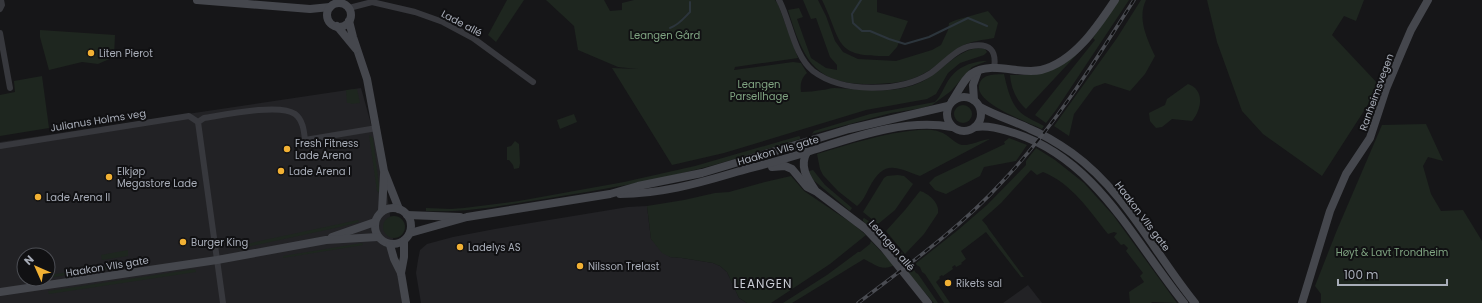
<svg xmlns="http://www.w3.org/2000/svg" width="1482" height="303" font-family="Poppins,sans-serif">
  <rect width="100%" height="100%" fill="#161618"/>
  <g fill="#222225" fill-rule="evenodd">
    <path d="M361,88l23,83 18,132h-402v-161zM24,255h24v24h-24z"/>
    <polygon points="647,206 651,239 670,257 682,258 713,263 720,266 727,272 739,298 747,303 421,303 416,273 418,260 420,250 427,244 453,237 495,229 628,207"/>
    <polygon points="1028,285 1042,303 1003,303"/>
  </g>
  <g fill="#1e261f">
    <polygon points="507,0 524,0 496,42 488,35"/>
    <path d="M546,0h58l6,11 12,-1v-7l12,-3h141l3,4 20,54 -63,9 -1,3 59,-8 8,1 6,10c-6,5 -7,12 -6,19 7,0 14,-1 21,-2 4,0 8,-2 12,-2 28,1 58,7 85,-5 20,-8 43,-40 66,-34l2,3 -3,3 -24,8 -12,10 -12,21 -9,5 -61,11 -142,43 -52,12 -60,-97 26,1 -20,-2 -40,-17 -4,-24z"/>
    <path d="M803,0h15l8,16 9,25 8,11 15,7 38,2 36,-11 9,-5 7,-15 1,-7 7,-3 32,-9 10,12 -4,15c-11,2 -23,3 -32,8 -15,9 -27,23 -43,30 -14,7 -29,7 -44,8 -59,2 -71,-22 -87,-74l11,-2 4,9 -6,2 14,39 15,10 11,2v-5l-7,-8 -14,-39 -5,1z"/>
    <path d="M822,0h55v12l31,9 -11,26 -8,9c-56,1 -46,-13 -67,-56z"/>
    <polygon points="1119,0 1129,0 1056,110 1046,123 1035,115 1095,40 1093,38"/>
    <path d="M1141,0h5c-9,18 1,39 9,56l-10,18 -15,17 -25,-8 -11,4 -20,27 -5,22 -15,-10 63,-88z"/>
    <polygon points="1207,0 1364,0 1356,21 1344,16 1332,35 1380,86 1322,176 1263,134 1242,111 1217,42"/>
    <polygon points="40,30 115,35 114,57 98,64 82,62 49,70 40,37"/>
    <path d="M1081,50l-55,59c-10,-9 -15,-21 -16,-34 34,1 45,-4 71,-25z"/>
    <path d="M983,61h4l-15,6 -21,24 -19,14 -10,3 -31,5 -79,21 2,-3 56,-17 65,-12c7,-7 9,-16 15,-24 8,-11 19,-15 33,-17z"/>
    <path d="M1004,74c3,13 6,28 16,38 5,5 17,10 24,14l-2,3c-14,-7 -66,-25 -63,-43 2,-13 16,-11 25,-12z"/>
    <polygon points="42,76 49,128 0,136 0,95 15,92 14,81"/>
    <path d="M1188,84c17,6 14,25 4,37l-20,-2 -10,8 -6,1 -6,-7 -1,-8 16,-8 2,-6z"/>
    <polygon points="357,89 360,103 351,104 350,103 347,103 346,90"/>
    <circle cx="963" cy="114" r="9"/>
    <polygon points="574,114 577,122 560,129 557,120"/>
    <polygon points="1426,124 1443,161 1428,157 1423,166 1431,194 1441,211 1463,210 1482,241 1482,303 1321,303 1321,294 1315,286 1337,230 1382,125"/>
    <path d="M918,130c7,0 15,-1 22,2 8,2 15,12 22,13 7,1 19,-5 28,-6l-70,37c-25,-9 -36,-17 -51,12 -3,6 -6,13 -12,18l-19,-15 -15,-16 -3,-6 -3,-15c33,-10 67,-21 101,-24z"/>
    <polygon points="369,135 373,138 380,193 377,191"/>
    <path d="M799,136l1,1v2c-30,9 -60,19 -90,27 -54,15 -111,24 -166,33 -39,6 -78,14 -118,12v-3l25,1 13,-1 55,-7 105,-19 71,-16z"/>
    <polygon points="1009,138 1027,145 1016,161 984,167 980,176 946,194 935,190 929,183 935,177 1005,144 1004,142"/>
    <polygon points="515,141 519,144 520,163 519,168 514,169 513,165 509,160 507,160 507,147 511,146"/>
    <path d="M1036,148l19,12 29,23 29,32 64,88 -25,-1 -1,1h-21l-1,-11 15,-10 -4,-6 3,-3 -17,-22 2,-3 -4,-4 -3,1 -7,-8 3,-4 -3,-1 -6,2c-18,-23 -37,-51 -65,-62l-6,3 -6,-5 -30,33 -19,17 5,6 1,2 36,49h-3l-35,-45 -25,19 5,8 -5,4 1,1 -6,3 -1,-2 -3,2 1,2 -10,7 -1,-1 -3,2 1,1 -4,4 14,21h-6l-19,-29 -3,-2 -2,-5 -5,-3 43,-34 29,-25 39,-40v-4z"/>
    <polygon points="813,170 825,185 852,208 850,211 811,178 809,171"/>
    <polygon points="898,175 904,176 913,184 895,210 878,224 863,212 884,178 887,176"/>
    <polygon points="791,176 804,191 853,224 866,235 830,264 771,303 747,303 739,298 727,272 720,266 713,263 682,258 670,257 662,253 651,239 647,206 684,200 715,193 729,192 765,182"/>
    <path d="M920,191c8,2 20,12 18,22l-14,21 -19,20 -19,-23 19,-21z"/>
    <circle cx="394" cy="227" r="11"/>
    <polygon points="864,218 875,225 904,255 899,260 878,236 863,221 863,219"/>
    <polygon points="358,220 359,222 340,227 238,249 237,246"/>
    <path d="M871,241l23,24c-11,7 -20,-1 -30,-6l-72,44h-9l44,-28 31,-23h2l10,-8z"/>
    <polygon points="362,243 363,245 283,258 283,256"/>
    <polygon points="128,250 128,256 102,260 101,255"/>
    <polygon points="141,262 141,264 48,278 48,275"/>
    <polygon points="910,267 912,267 916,273 918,274 938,303 934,303 906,271"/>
    <polygon points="195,269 196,272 49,294 48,291"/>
  </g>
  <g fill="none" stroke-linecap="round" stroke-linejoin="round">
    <g stroke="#2c353c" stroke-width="2">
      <polyline points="861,0 852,14 853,23 862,31 870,31 889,39 905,44 929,37 968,18 987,26"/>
      <path d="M670,28c9,-3 14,-10 20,-16v-10"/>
    </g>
    <g stroke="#37383d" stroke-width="6">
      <path d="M779,0c11,20 15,56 34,71 29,22 87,22 118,2 12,-8 24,-24 40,-27 19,-3 26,4 23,23"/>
      <polyline points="349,8 372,2 415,12 443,22 473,38 533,82"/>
      <polyline points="0,9 2,5 1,0"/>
      <polyline points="0,33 10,88"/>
      <path d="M198,122l6,-4c19,-3 76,-15 91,-4 8,6 9,17 10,26l72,-12"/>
      <polyline points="198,122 223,303"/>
      <polyline points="0,146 189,116 198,122"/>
    </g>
    <g stroke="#45474d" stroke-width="8">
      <polyline points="197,0 310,9 330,7"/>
      <circle cx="339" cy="15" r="12"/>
      <polyline points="349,21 353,37 367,79 384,171 399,209"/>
      <polyline points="337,26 356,49"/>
      <circle cx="964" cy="114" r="17"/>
      <polyline points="974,100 973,85 978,71"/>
      <path d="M952,101c5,-7 12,-22 19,-27 20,-14 48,1 70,-4 33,-8 56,-43 74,-70"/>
      <path d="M980,107c16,9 34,14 50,22 15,6 29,15 42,24 53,38 83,101 123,150"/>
      <path d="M975,127c14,-2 26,2 39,6 82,26 119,107 170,170"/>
      <path d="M807,152c-8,14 0,26 8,38"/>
      <polyline points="772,167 785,166 792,169 807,187 817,192 866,229 884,248 928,303"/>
      <path d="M620,194c39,0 76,-10 113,-21 25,-7 49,-13 74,-21 45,-14 97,-34 145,-25"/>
      <circle cx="393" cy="226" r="18"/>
      <polyline points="382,211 384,174"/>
      <polyline points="407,215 460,217"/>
      <polyline points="410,233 467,217 610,194 638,186 702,173 849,129 948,106"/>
      <polyline points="332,237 375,222"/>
      <polyline points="390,245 394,259 401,273 406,303"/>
      <polyline points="401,273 404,257 404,241"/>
      <polyline points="0,292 217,260 326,240 378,237"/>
      <polyline points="1302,303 1330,211 1346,174 1370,138 1386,89 1402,51 1411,30 1428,0"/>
    </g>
    <defs>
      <path id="rail" d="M858,303c50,-38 102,-75 144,-121 52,-55 92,-119 132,-182"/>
    </defs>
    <use href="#rail" stroke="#4a4c52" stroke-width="3.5"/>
    <use href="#rail" stroke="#111113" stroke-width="2" stroke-dasharray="6" stroke-linecap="butt"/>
  </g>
  <g fill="#f2b134" stroke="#111113" stroke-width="1.5">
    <circle cx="91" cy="53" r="4"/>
    <circle cx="287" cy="149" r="4"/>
    <circle cx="281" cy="171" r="4"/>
    <circle cx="109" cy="177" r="4"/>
    <circle cx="38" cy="197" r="4"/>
    <circle cx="183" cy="242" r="4"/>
    <circle cx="460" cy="247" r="4"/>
    <circle cx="580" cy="266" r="4"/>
    <circle cx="948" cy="283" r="4"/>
  </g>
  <g text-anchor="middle" stroke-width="4" stroke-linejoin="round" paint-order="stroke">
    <g font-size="10" fill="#a8adb8" stroke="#111113">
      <text transform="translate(462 23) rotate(28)" y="4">Lade allé</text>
      <text transform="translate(1376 92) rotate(-70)" y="4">Ranheimsvegen</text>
      <text transform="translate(98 120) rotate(-9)" y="4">Julianus Holms veg</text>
      <text transform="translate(778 150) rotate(-16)" y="4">Haakon VIIs gate</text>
      <text transform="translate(1143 216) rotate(53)" y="4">Haakon VIIs gate</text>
      <text transform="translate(892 245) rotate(49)" y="4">Leangen allé</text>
      <text transform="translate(107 266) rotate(-9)" y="4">Haakon VIIs gate</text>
    </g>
    <g font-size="10" fill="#7fa381" stroke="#111113">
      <text x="665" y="39">Leangen Gård</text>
      <text x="759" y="88">Leangen<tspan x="759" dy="12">Parsellhage</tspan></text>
      <text x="1392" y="256">Høyt &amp; Lavt Trondheim</text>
    </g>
    <g font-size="10" fill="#a8adb8" stroke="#111113" text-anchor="start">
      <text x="99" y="57">Liten Pierot</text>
      <text x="295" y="147">Fresh Fitness<tspan x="295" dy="12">Lade Arena</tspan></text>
      <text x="117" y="175">Elkjøp<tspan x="117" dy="12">Megastore Lade</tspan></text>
      <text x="289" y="175">Lade Arena I</text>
      <text x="46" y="201">Lade Arena II</text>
      <text x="191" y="246">Burger King</text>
      <text x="468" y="251">Ladelys AS</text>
      <text x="588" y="270">Nilsson Trelast</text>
      <text x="956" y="287">Rikets sal</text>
    </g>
    <g font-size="12" letter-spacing="1" fill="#c9ccd4" stroke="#111113">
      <text x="763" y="288">LEANGEN</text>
    </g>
  </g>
  <g transform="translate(36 267) rotate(315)"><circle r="19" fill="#111113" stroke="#4d4f55"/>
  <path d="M0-3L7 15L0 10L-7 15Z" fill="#f2b134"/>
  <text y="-6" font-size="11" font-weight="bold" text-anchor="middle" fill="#a8adb8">N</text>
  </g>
  <path d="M1338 279v6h109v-6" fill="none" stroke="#a8adb8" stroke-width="2"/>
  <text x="1344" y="279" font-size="12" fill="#a8adb8" stroke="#111113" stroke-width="3" paint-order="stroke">100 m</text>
</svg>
